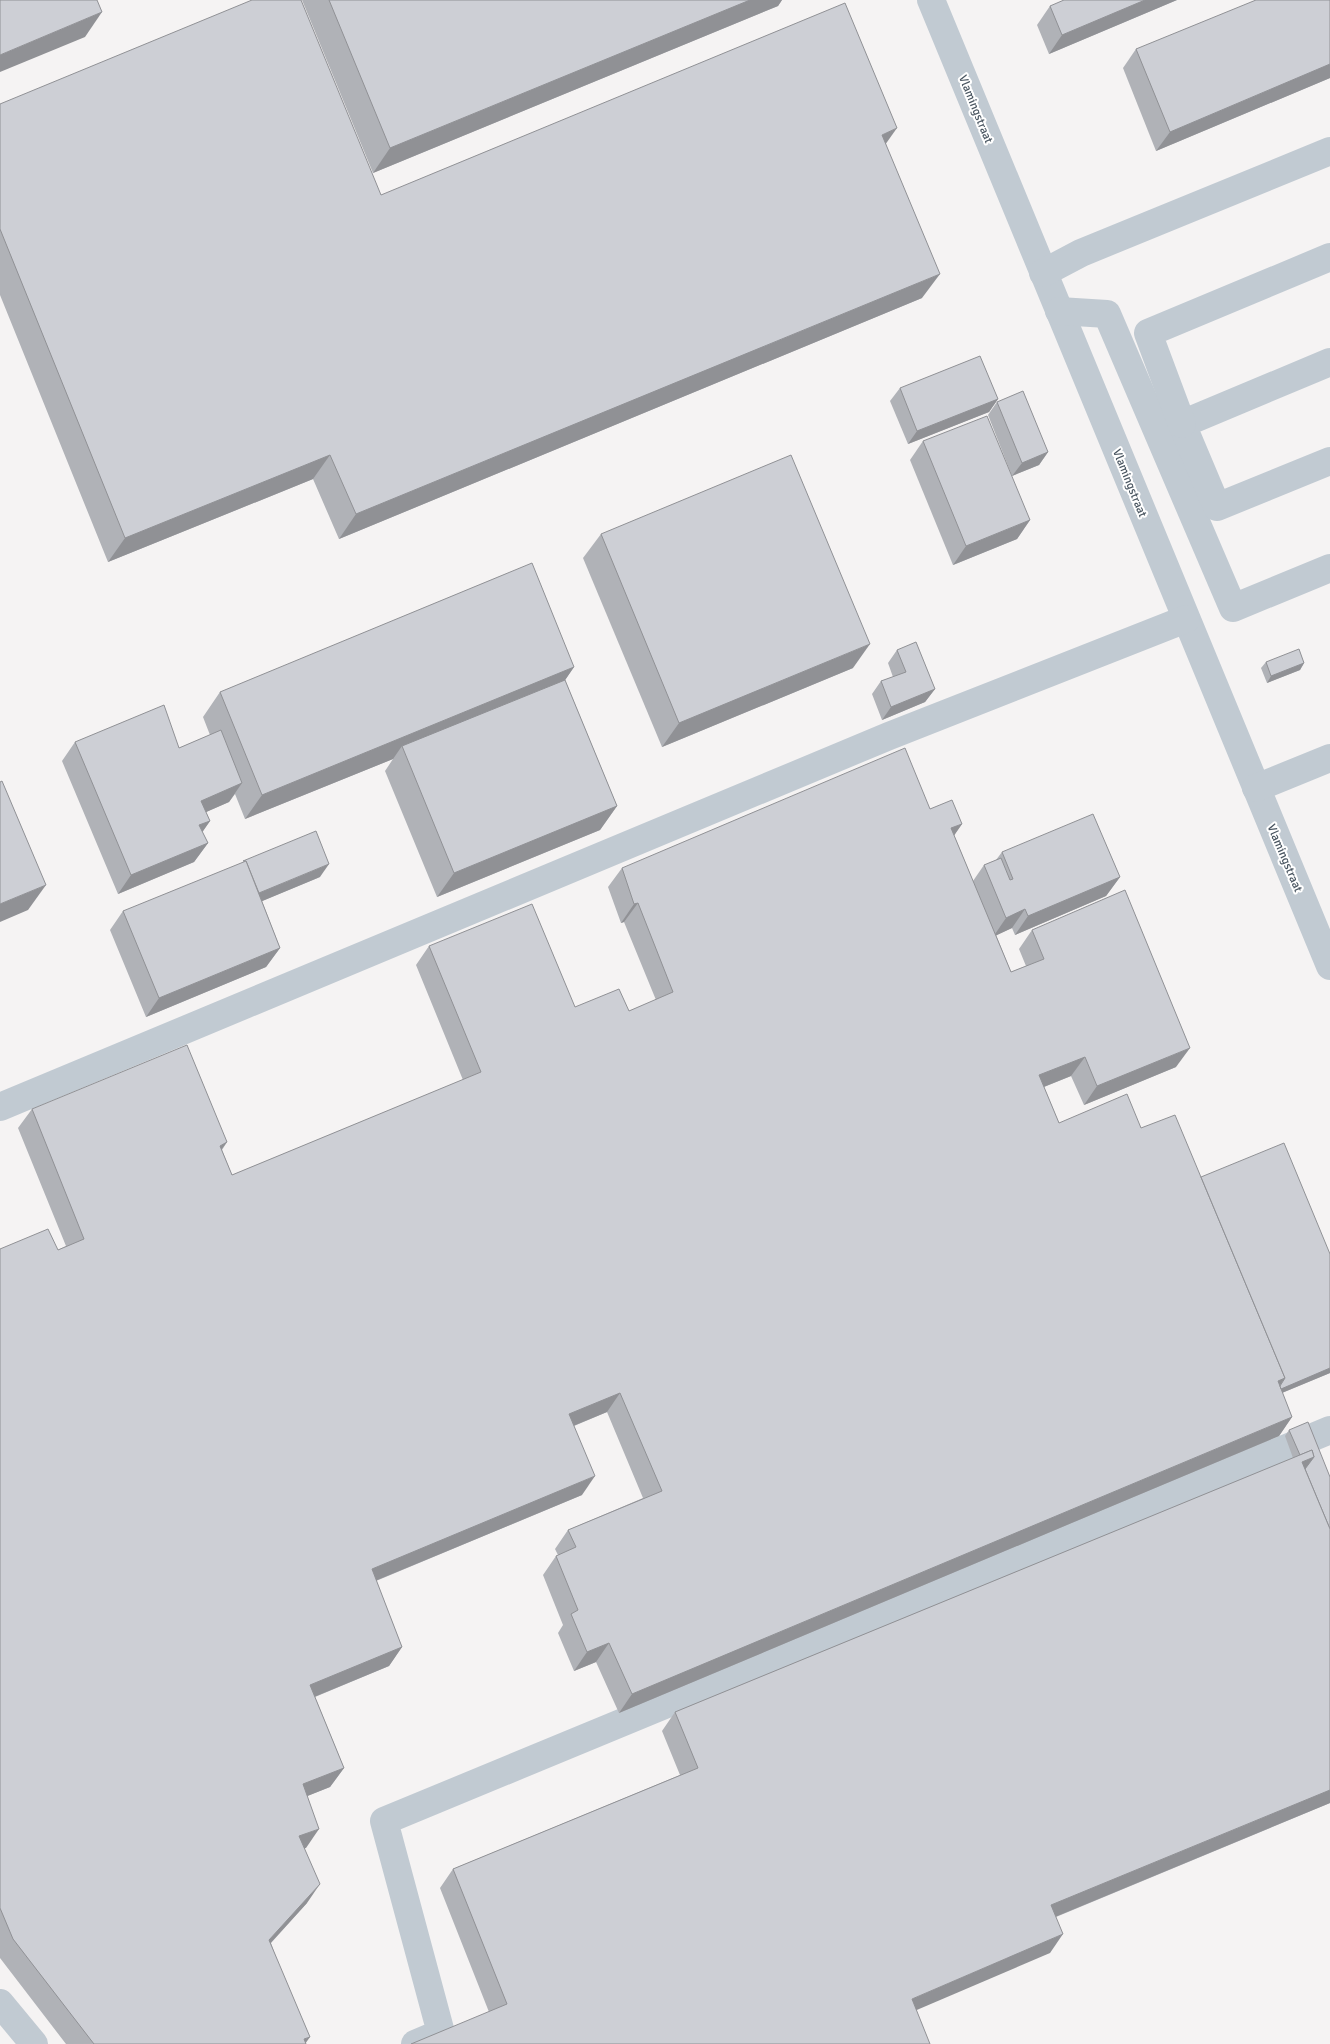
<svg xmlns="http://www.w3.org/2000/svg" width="1330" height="2044" font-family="Signika,sans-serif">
  <rect width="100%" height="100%" fill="#f5f3f3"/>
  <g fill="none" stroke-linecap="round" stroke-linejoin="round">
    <g stroke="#c1cad2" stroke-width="28">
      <polyline points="931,0 1330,966"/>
      <polyline points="1043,273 1081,253 1330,151"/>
      <polyline points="1059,311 1107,314 1233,608 1330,568"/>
      <polyline points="1330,362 1182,424 1217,507 1330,461"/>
      <polyline points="1182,424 1148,333 1330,257"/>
      <polyline points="1256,788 1330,758"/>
      <polyline points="0,1107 889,736 1186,619"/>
      <polyline points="0,2003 34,2044"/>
      <polyline points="415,2044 441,2033 384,1821 1330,1430"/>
    </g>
  </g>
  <g fill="#b0b2b7">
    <polygon points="302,0 782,0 778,6 373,173"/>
    <polygon points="1177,0 1049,54 1037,25 1050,6"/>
    <polygon points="1330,0 1330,78 1156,151 1123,68 1136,49"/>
    <polygon points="0,104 381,195 886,144 922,298 339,539 313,479 108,562 0,295"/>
    <polygon points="900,388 998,399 989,412 908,444 890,401"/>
    <polygon points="997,402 1048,452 1039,465 1012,476 988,415"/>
    <polygon points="923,441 1030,520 1017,539 953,565 910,460"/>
    <polygon points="601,534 853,668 662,747 583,558"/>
    <polygon points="897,650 935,689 925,702 882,720 872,694 881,681 893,677 888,663"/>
    <polygon points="1266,662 1304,663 1300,670 1267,683 1261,668"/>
    <polygon points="574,667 565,680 617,806 600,830 437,897 385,771 393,759 245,819 235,794 229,802 206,812 210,821 202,832 208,843 194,862 118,894 62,761 75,742 179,748 210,735 203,717 220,692"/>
    <polygon points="930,809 962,824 954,835 973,881 984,865 996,860 1002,852 1120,877 1106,896 1015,935 1012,928 996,935 1011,972 1026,966 1019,949 1032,930 1176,1067 1084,1105 1071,1076 1044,1087 1059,1123 1141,1128 1201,1177 1330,1254 1330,1373 1282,1393 1292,1417 1279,1436 619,1713 596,1662 574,1671 558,1633 563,1625 543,1575 556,1556 558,1555 555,1549 568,1530 643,1498 607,1412 574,1426 582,1495 376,1581 402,1647 389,1666 315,1697 344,1768 330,1787 307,1796 306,1848 304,1848 307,1903 271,1943 306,2044 66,2044 0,1958 0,1249 58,1250 66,1246 18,1128 32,1109 227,1142 222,1150 232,1175 463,1080 416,965 429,946 575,1007 629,1011 656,1000 624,922 621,923 608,887 622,868"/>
    <polygon points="320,877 262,901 280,948 266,967 146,1017 110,930 123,911"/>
    <polygon points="1289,1430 1330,1477 1330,1803 1056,1917 1050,1953 489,2012 440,1888 453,1869 680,1775 662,1731 675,1712 1293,1458 1285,1436"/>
  </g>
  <g fill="#909195">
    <polygon points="750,0 782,0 778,6 373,173 390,148"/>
    <polygon points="1145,0 1177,0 1049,54 1062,35"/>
    <polygon points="102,12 85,37 0,72 0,55"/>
    <polygon points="1330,64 1330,78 1156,151 1170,132"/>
    <polygon points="897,128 880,152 882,135"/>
    <polygon points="940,274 922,298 339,539 356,514"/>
    <polygon points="998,399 989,412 908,444 917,431"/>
    <polygon points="1048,452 1039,465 1012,476 1022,463"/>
    <polygon points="330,455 313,479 108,562 125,538"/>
    <polygon points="1030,520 1017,539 953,565 966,546"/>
    <polygon points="870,644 853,668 662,747 679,723"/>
    <polygon points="1304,663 1300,670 1267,683 1271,676"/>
    <polygon points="574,667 557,692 402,746 393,759 245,819 262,795"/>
    <polygon points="935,689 925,702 882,720 891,707"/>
    <polygon points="242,783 229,802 188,820 201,801"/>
    <polygon points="617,806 600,830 437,897 454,873"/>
    <polygon points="210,821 197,840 199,825"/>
    <polygon points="962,824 949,843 951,828"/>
    <polygon points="208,843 194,862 118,894 131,875"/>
    <polygon points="329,864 320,877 248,907 257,894"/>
    <polygon points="1120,877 1106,896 1015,935 1028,916"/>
    <polygon points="46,885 28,910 0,922 0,904"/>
    <polygon points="638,903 624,922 621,923 634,904"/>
    <polygon points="1025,909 1012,928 993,937 1006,918"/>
    <polygon points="280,948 266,967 146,1017 159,998"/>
    <polygon points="1190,1048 1176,1067 1084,1105 1097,1086"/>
    <polygon points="1085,1057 1071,1076 1026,1094 1039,1075"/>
    <polygon points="227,1142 213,1161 220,1146"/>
    <polygon points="1330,1368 1330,1373 1272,1397 1277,1390"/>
    <polygon points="1285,1378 1272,1397 1278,1381"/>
    <polygon points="620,1393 607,1412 556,1433 569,1414"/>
    <polygon points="1292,1417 1279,1436 619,1713 632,1694"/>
    <polygon points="1314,1457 1301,1476 1302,1462"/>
    <polygon points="595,1476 582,1495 358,1588 372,1569"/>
    <polygon points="609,1643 596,1662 574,1671 587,1652"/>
    <polygon points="402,1647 389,1666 297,1704 310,1685"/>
    <polygon points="344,1768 330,1787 290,1803 303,1784"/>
    <polygon points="1330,1790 1330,1803 1038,1924 1051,1905"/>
    <polygon points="319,1829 306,1848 285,1855 299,1836"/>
    <polygon points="320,1884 307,1903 256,1959 269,1940"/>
    <polygon points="1063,1934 1050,1953 898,2018 912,1999"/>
    <polygon points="310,2037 305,2044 304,2039"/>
  </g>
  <g fill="#cdcfd5" stroke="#909195">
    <polygon points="0,0 97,0 102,12 0,55"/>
    <polygon points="252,0 301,0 381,195 845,3 897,128 882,135 940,274 356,514 330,455 125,538 0,229 0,104"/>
    <polygon points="329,0 750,0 390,148"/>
    <polygon points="1064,0 1145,0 1062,35 1050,6"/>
    <polygon points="1256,0 1330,0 1330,64 1170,132 1136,49"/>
    <polygon points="980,356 998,399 917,431 900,388"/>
    <polygon points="1023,391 1048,452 1022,463 997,402"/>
    <polygon points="987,416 1030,520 966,546 923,441"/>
    <polygon points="791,455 870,644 679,723 601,534"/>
    <polygon points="532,563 574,667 262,795 220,692"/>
    <polygon points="916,642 935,689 891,707 881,681 906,672 897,650"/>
    <polygon points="1299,649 1304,663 1271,676 1266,662"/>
    <polygon points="565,680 617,806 454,873 402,746"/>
    <polygon points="164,705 179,748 221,730 242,783 201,801 210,821 199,825 208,843 131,875 75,742"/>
    <polygon points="905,748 930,809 952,800 962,824 951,828 1011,972 1044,959 1032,930 1125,890 1190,1048 1097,1086 1085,1057 1039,1075 1059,1123 1127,1094 1141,1128 1175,1115 1285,1378 1278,1381 1292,1417 632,1694 609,1643 587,1652 571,1614 578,1610 556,1556 576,1547 568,1530 662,1491 620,1393 569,1414 595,1476 372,1569 402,1647 310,1685 344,1768 303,1784 319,1829 299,1836 320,1884 269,1940 310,2037 304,2039 306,2044 94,2044 13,1939 0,1908 0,1249 48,1229 58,1250 84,1239 32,1109 187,1045 227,1142 220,1146 232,1175 481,1072 429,946 532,904 575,1007 619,989 629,1011 673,992 638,903 634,904 622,868"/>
    <polygon points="2,781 46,885 0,904 0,782"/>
    <polygon points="1093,814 1120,877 1028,916 1025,909 1006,918 984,865 1001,858 1010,880 1013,879 1002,852"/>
    <polygon points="316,831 329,864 259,893 246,861 243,861"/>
    <polygon points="246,861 280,948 159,998 123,911"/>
    <polygon points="1284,1143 1330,1254 1330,1368 1281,1389 1280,1386 1285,1378 1201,1177"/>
    <polygon points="1308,1422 1330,1477 1330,1529 1305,1469 1314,1457 1312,1450 1300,1455 1289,1430"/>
    <polygon points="1312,1450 1314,1457 1302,1462 1330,1529 1330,1790 1051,1905 1063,1934 912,1999 930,2044 411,2044 507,2004 453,1869 698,1768 675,1712"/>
  </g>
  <g text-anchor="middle" stroke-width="4" stroke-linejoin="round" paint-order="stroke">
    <g font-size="12" fill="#4a5661" stroke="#fff">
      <text transform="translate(976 109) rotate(68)" y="4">Vlamingstraat</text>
      <text transform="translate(1130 483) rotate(68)" y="4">Vlamingstraat</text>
      <text transform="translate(1285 858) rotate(67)" y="4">Vlamingstraat</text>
    </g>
  </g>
</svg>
